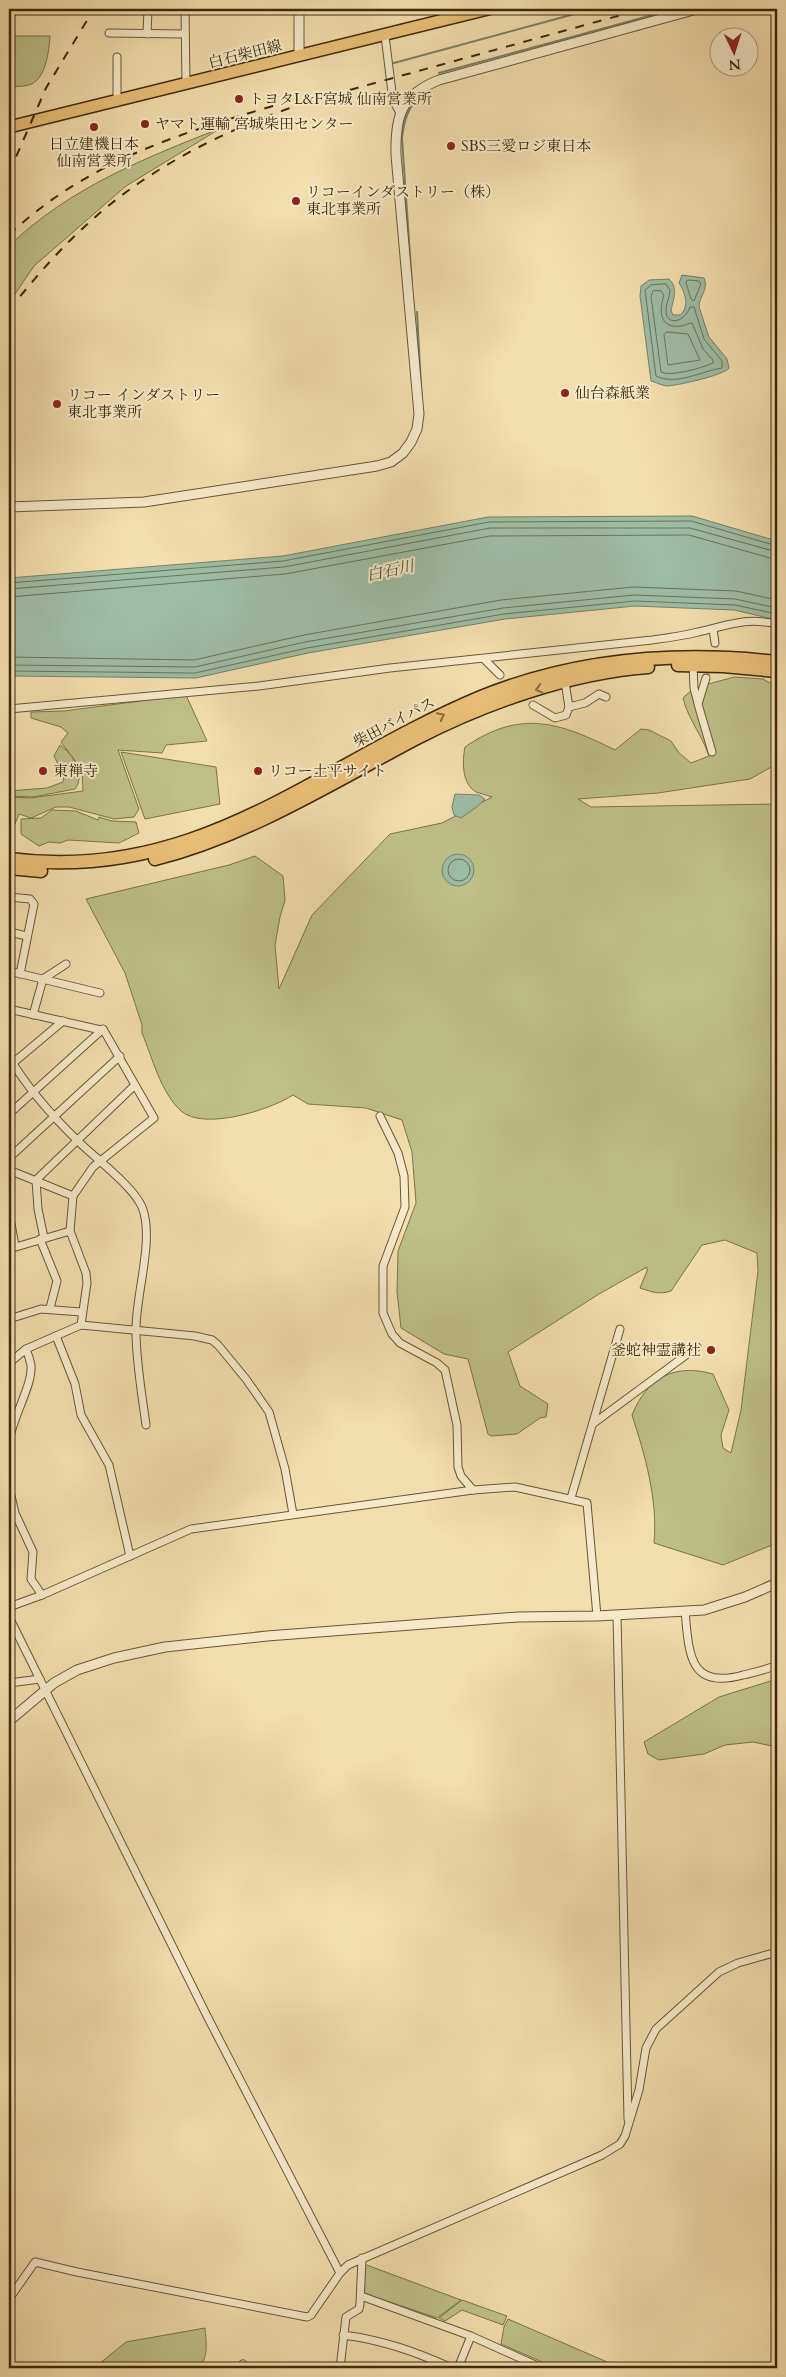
<svg xmlns="http://www.w3.org/2000/svg" width="786" height="2377" font-family="Cardo,'Noto Serif JP',serif">
  <rect width="100%" height="100%" fill="#f3dead"/>
  <filter id="stains"><feTurbulence type="fractalNoise" baseFrequency=".004" numOctaves="4"/><feColorMatrix values="0 0 0 0 .2 0 0 0 0 .09 0 0 0 0 .02 0 0 0 .5 -.17"/></filter>
  <radialGradient id="worn" r=".72"><stop offset=".6" stop-color="#630" stop-opacity="0"/><stop offset="1" stop-color="#630" stop-opacity=".3"/></radialGradient>
  <g fill="#bec088" stroke="#7d744a">
    <path d="M9,36h41c-1,15 -4,44 -21,49 -6,2 -14,1 -20,2z"/>
    <path d="M221,128l-95,58 -92,80 -25,37v-57c60,-58 136,-88 212,-118z"/>
    <path d="M734,677l29,2 14,8v75l-2,3 -25,14 -92,14 -80,6 13,8 186,-3v739l-54,22 -69,-22c4,-43 -9,-88 -22,-128 15,-37 42,-52 81,-41l16,36 -8,25 2,13 8,5 10,-43 17,-139 -1,-18 -32,-13 -23,5 -31,46c-12,4 -19,1 -31,-3l7,-17v-4l-48,27 -91,58 12,34 28,18 -2,13 -6,1 -23,16 -26,2 -3,-2 -20,-75 -24,-5 -43,-26 -4,-36 1,-41 18,-48 -4,-51 -10,-32 -36,-12 -58,-4 -15,-9c-23,15 -89,36 -112,16 -20,-18 -29,-54 -39,-78v-8l-17,-52 -39,-74 143,-34 26,-9 28,20 2,24 -5,17 -5,28 4,44 33,-74 78,-81 52,-11 50,-26c-5,-2 -11,-3 -16,-5 -14,-8 -14,-30 -11,-45 55,-38 94,-25 150,3l26,-21 8,1 22,11 8,12 12,10 18,-7c-7,-21 -21,-37 -26,-58l11,-10z"/>
    <polygon points="186,695 207,741 166,745 162,753 118,750 139,809 134,817 114,819 69,807 56,807 31,818 19,814 15,824 9,824 9,797 30,798 83,791 82,770 61,742 68,733 61,727 31,718 31,712 64,711"/>
    <path d="M60,745c13,9 26,30 15,44l-42,8 -24,-1v-5l38,-3 16,-6 1,-6 -10,-20z"/>
    <polygon points="121,752 216,767 220,804 145,819"/>
    <polygon points="52,810 76,811 98,820 99,817 112,821 136,822 139,833 119,843 68,840 60,843 49,842 39,846 21,834 21,819 41,818"/>
    <polygon points="777,1679 777,1747 753,1742 725,1745 704,1754 659,1760 648,1754 644,1742 719,1697"/>
    <polygon points="364,2264 461,2300 437,2318 363,2293"/>
    <polygon points="462,2300 507,2316 503,2325 462,2310 445,2321 439,2318"/>
    <polygon points="508,2319 621,2368 556,2368 501,2344 504,2327"/>
    <path d="M205,2328c1,15 4,28 -6,40h-105l32,-26z"/>
  </g>
  <g fill="#9dbda5" stroke="#768267">
    <path d="M682,275l22,3c5,12 -5,18 -5,29l10,30 18,22 2,9c-4,7 -53,18 -63,18 -5,-1 -11,-4 -15,-5l-11,-85 1,-10 8,-6 20,-1c10,10 4,20 2,32l2,4h7c10,-8 5,-23 -1,-32z"/>
    <polygon points="692,516 777,541 777,620 734,610 635,606 505,619 308,653 196,678 9,676 9,578 283,556 488,517"/>
    <polygon points="455,794 479,795 485,799 478,806 461,818 454,815 452,807"/>
    <circle cx="458" cy="870" r="16"/>
  </g>
  <g fill="none" stroke-linecap="round" stroke-linejoin="round">
    <g stroke="#6c7358" stroke-width="1">
      <polygon points="688,280 699,281 701,284 694,301 691,299 686,283"/>
      <path d="M666,284l4,6c0,7 -4,13 -4,20 0,17 19,12 24,-3h4l10,32 18,22v7c-20,3 -46,18 -66,8l-11,-86 6,-5z"/>
      <path d="M661,291l3,4c-5,15 -5,34 17,31 4,0 7,-3 11,-3l11,26 10,11v3c-11,5 -42,14 -52,9l-10,-76 2,-5z"/>
      <polygon points="667,332 688,334 700,360 668,365 664,335"/>
      <polyline points="9,583 283,561 489,522 691,521 777,546"/>
      <polyline points="9,589 284,567 490,528 690,528 777,552"/>
      <polyline points="9,597 285,574 490,536 689,535 777,560"/>
      <polyline points="9,657 194,660 304,635 501,600 633,587 736,591 777,600"/>
      <polyline points="9,665 195,667 305,642 503,608 634,595 735,599 777,608"/>
      <polyline points="9,671 195,673 307,648 504,614 635,601 735,605 777,614"/>
      <circle cx="459" cy="870" r="11"/>
    </g>
    <g stroke="#768267" stroke-width="2">
      <polyline points="394,63 593,9"/>
      <polyline points="439,73 675,9"/>
      <path d="M412,285l-10,-147c2,-18 6,-31 19,-44"/>
      <polyline points="417,312 422,404"/>
    </g>
    <polyline stroke="#ceba8d" stroke-width="7" stroke-dasharray="7 3.5" stroke-linecap="butt" points="706,678 715,643"/>
    <defs>
      <g id="minor">
        <polyline points="185,9 186,84"/>
        <polyline points="109,33 185,34"/>
        <polyline points="147,34 148,9"/>
        <polyline points="385,36 393,100 400,113"/>
        <polyline points="117,102 117,57"/>
        <polyline points="713,629 715,643"/>
        <polyline points="484,659 500,675"/>
        <polyline points="693,665 694,688 698,703"/>
        <polyline points="706,678 698,704 712,752"/>
        <polyline points="533,705 555,718 566,715 569,707 565,682"/>
        <polyline points="569,707 585,703 599,694 606,697"/>
        <path d="M9,709l250,-23 131,-18 262,-28c15,-2 31,-4 46,-8 32,-7 46,-15 79,-8"/>
        <polyline points="9,897 30,899 34,904 20,974"/>
        <polyline points="9,932 27,936"/>
        <polyline points="9,971 100,993"/>
        <polyline points="9,1009 101,1030"/>
        <polyline points="33,1015 43,979 66,964"/>
        <path d="M9,1057c19,32 43,59 70,85 16,16 54,44 63,65 13,32 -7,90 -6,124 0,31 6,64 10,94"/>
        <polyline points="13,1063 63,1021"/>
        <polyline points="9,1114 103,1029 154,1118 93,1167 73,1196 70,1231 86,1273 87,1283 81,1325"/>
        <polyline points="380,1116 398,1153 404,1176 405,1207 383,1266 383,1313 392,1334 400,1343 437,1363 445,1370 457,1425 458,1467 461,1476 473,1490"/>
        <polyline points="9,1158 120,1056"/>
        <polyline points="9,1170 73,1196"/>
        <polyline points="9,1212 15,1246"/>
        <polyline points="44,1238 38,1209 36,1180 135,1085"/>
        <polyline points="40,1239 57,1281 50,1308"/>
        <polyline points="9,1249 70,1231"/>
        <polyline points="9,1319 41,1309 81,1312"/>
        <polyline points="56,1336 75,1384 81,1415 109,1465 130,1556"/>
        <polyline points="9,1363 26,1349 81,1325 195,1336 212,1340 218,1345 246,1379 269,1412 285,1469 293,1514"/>
        <polyline points="594,1423 697,1347"/>
        <path d="M9,1442c3,-24 24,-57 22,-77 -1,-5 -3,-11 -5,-16"/>
        <polyline points="9,1487 15,1513 33,1552 31,1579 42,1595"/>
        <polyline points="571,1498 620,1329"/>
        <polyline points="9,1607 42,1595 191,1529 473,1490 515,1487 587,1503 597,1616"/>
        <path d="M685,1611c4,43 4,79 58,64 12,-3 23,-5 34,-10"/>
        <polyline points="617,1615 628,2119"/>
        <polyline points="9,1617 207,2016 340,2273"/>
        <polyline points="776,1666 777,1677"/>
        <polyline points="9,1683 40,1679"/>
        <polyline points="361,2296 471,2336 542,2368"/>
        <polyline points="9,2299 35,2262 77,2272 307,2317 311,2315 340,2273 348,2265 602,2155 620,2144 625,2136 639,2090 646,2048 656,2029 719,1972 738,1963 777,1952"/>
        <path d="M343,2335c40,5 73,17 109,33"/>
        <polyline points="238,2368 243,2364 247,2368"/>
        <polyline points="340,2368 346,2317 359,2309 360,2304 362,2258"/>
        <polyline points="458,2368 471,2336"/>
      </g>
      <g id="tertiary">
        <polyline points="299,56 299,9"/>
        <path d="M9,507l135,-5 233,-36 14,-4 12,-9 8,-11 6,-13 2,-15 -23,-259c-1,-39 5,-60 43,-75l258,-71"/>
        <polyline points="9,1721 54,1683 77,1670 114,1658 165,1647 267,1636 518,1617 597,1616 704,1610 745,1597 777,1583"/>
      </g>
      <polyline id="primary" points="9,127 488,9"/>
      <g id="trunk">
        <polyline points="678,665 723,666 777,671"/>
        <path d="M9,859c191,25 309,-94 472,-162 94,-38 197,-46 296,-35"/>
        <path d="M155,859c94,-24 175,-75 260,-120 70,-36 154,-66 233,-72"/>
        <polyline points="9,868 41,871"/>
      </g>
    </defs>
    <use href="#minor" stroke="#6a5634" stroke-width="9"/>
    <use href="#tertiary" stroke="#6a5634" stroke-width="11"/>
    <use href="#primary" stroke="#3c290b" stroke-width="14"/>
    <use href="#trunk" stroke="#3c290b" stroke-width="15"/>
    <use href="#minor" stroke="#f7eaca" stroke-width="7"/>
    <use href="#tertiary" stroke="#f7eaca" stroke-width="9"/>
    <use href="#primary" stroke="#eabf76" stroke-width="11"/>
    <use href="#trunk" stroke="#eabf76" stroke-width="12"/>
    <g stroke="#3c290b" stroke-width="2" stroke-dasharray="9 9" stroke-linecap="butt">
      <polyline points="9,173 46,88 94,9"/>
      <path d="M9,235c77,-73 171,-102 271,-131"/>
      <path d="M9,310c22,-27 45,-55 71,-79 65,-63 151,-105 237,-132l326,-90"/>
    </g>
  </g>
  <defs><path id="oneway-chevron" d="M-2-3.5L2.5 0L-2 3.5" fill="none" stroke-width="1.6" stroke-linecap="round" stroke-linejoin="round" transform="scale(1.25)"/></defs>
  <g stroke="#8a6c3b">
    <use href="#oneway-chevron" transform="translate(539 689) rotate(165)"/>
    <use href="#oneway-chevron" transform="translate(441 716) rotate(-26)"/>
  </g>
  <g fill="#8f2418" stroke="#f7eaca" stroke-width="2">
    <circle cx="239" cy="99" r="5"/>
    <circle cx="145" cy="124" r="5"/>
    <circle cx="94" cy="127" r="5"/>
    <circle cx="451" cy="146" r="5"/>
    <circle cx="296" cy="201" r="5"/>
    <circle cx="565" cy="393" r="5"/>
    <circle cx="57" cy="404" r="5"/>
    <circle cx="43" cy="771" r="5"/>
    <circle cx="258" cy="771" r="5"/>
    <circle cx="711" cy="1350" r="5"/>
  </g>
  <g text-anchor="middle" stroke-width="4" stroke-linejoin="round" paint-order="stroke">
    <g font-size="15" fill="#3c290b" stroke="#f7eaca">
      <text transform="translate(245 54) rotate(-14)" y="5">白石柴田線</text>
      <text transform="translate(394 722) rotate(-28)" y="5">柴田バイパス</text>
    </g>
    <g font-size="15" fill="#3c290b" stroke="#f7eaca" text-anchor="start">
      <text x="249" y="104">トヨタL&amp;F宮城 仙南営業所</text>
      <text x="155" y="129">ヤマト運輸 宮城柴田センター</text>
      <text x="94" y="149" text-anchor="middle">日立建機日本<tspan x="94" dy="17">仙南営業所</tspan></text>
      <text x="461" y="151">SBS三愛ロジ東日本</text>
      <text x="306" y="197">リコーインダストリー（株）<tspan x="306" dy="17">東北事業所</tspan></text>
      <text x="575" y="398">仙台森紙業</text>
      <text x="67" y="400">リコー インダストリー<tspan x="67" dy="17">東北事業所</tspan></text>
      <text x="53" y="776">東禅寺</text>
      <text x="268" y="776">リコー土平サイト</text>
      <text x="701" y="1355" text-anchor="end">釜蛇神霊講社</text>
    </g>
    <g font-size="16" font-style="italic" fill="#544e32" stroke="#f7eaca">
      <text transform="translate(390 570) rotate(-12)" y="6">白石川</text>
    </g>
  </g>
  <rect width="786" height="2377" fill="none" stroke="#f3dead" stroke-width="30"/>
  <rect x="10" y="10" width="766" height="2357" fill="none" stroke="#3c290b" stroke-width="2.5"/>
  <rect x="15" y="15" width="756" height="2347" fill="none" stroke="#3c290b"/>
  <g transform="translate(734 52) rotate(176)"><circle r="24" fill="#f7eaca" stroke="#ac9d7e"/>
  <path d="M0-4L9 19L0 12L-9 19Z" fill="#8f2418"/>
  <text y="-8" font-size="14" font-weight="bold" text-anchor="middle" fill="#3c290b">N</text>
  </g>
  <rect width="100%" height="100%" filter="url(#stains)"/>
  <rect width="100%" height="100%" fill="url(#worn)"/>
</svg>
